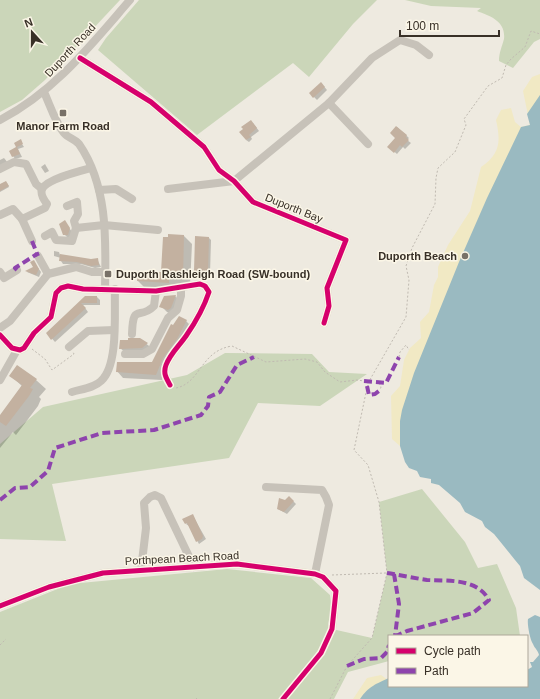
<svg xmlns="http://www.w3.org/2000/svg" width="540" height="699" font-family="Helvetica,sans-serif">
  <rect width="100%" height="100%" fill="#eeeae0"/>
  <g fill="#cbd6b9">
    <polygon points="0,0 120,0 45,80 22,100 0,112"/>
    <polygon points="139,0 377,0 353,24 309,77 293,63 197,135 98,50 106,38"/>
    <path d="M405,0h135v39l-6,3 -21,26 -14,-7c0,-9 3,-14 5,-22 2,-18 -14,-23 -27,-28l4,-3 -50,-2z"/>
    <polygon points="225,353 312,354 329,372 367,374 320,406 258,403 229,458 52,484 66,541 0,539 0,444 43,407 187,375"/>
    <polygon points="422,489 465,542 478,568 497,564 516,608 520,636 389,636 389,661 348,672 334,699 283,699 321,653 332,629 372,638 387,573 379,502"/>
    <path d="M227,569l84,9 19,17 2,15 -4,14 2,6c-15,26 -30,49 -52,69h-278v-87l70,-28z"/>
  </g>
  <g fill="#f1e9c4">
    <path d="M540,74v67l-130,303 -10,2 -8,-7 -1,-43 9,-10 4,-26 6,-12 11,-10 -1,-16 9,-10 5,-27 4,-8v-10l10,-22 22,-34 11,-44c19,-13 20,-25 15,-47l5,-10 10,-2 4,14 6,5 9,-2 -7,-34 9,-14z"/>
    <polygon points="381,675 388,680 388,699 353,699 367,678"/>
  </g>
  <g fill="#9abac1">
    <polygon points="540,95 540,590 524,578 520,566 515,560 494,534 485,527 482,521 465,512 460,503 439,485 431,483 431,479 420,477 417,471 409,468 405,462 400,446 400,421 402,410 414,373 459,262 487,198 521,127 530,125 527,114"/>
    <path d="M535,615l5,2v82h-180c9,-13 16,-15 29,-21v8h138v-16l5,-3 -2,-5h3l6,-7c-1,-5 -4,-6 -6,-11 -3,-4 -6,-20 -5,-25z"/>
  </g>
  <g fill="#0003">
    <polygon points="321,83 327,90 317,100 310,93"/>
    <polygon points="253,123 259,131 251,137 252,139 249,142 246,140"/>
    <polygon points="397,127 409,138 407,140 411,143 405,149 403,147 397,154 389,147 397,138"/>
    <polygon points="20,141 24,147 18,149 22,157 15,159 10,151 17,148 15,143"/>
    <polygon points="4,158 8,163 0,167 0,160"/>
    <polygon points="45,164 49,171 45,173 41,167"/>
    <polygon points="7,183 9,187 0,192 0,185"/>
    <polygon points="65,222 72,232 71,238 67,237 64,234"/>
    <polygon points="169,235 184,236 192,244 190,285 146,289 138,281 162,273"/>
    <polygon points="209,238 211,240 210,274 198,273 195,271"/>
    <polygon points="54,251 59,252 60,255 91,260 97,259 101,267 95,268 81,264 63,264 61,261 61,258 54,256"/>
    <polygon points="34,262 41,272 39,277 27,272 34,267"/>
    <polygon points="175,296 181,302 175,316 167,312 161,306"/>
    <polygon points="86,297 97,297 100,300 100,305 83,305 88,312 55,342 47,333"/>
    <polygon points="186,321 192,327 169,365 162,380 123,378 117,371 152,363 173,326"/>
    <polygon points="140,339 153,349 127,354 120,348"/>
    <polygon points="11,376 36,380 46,389 39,397 41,399 38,406 16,435 13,432 0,448 0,417 22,386"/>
    <polygon points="289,497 296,504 287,514 278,509"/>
    <polygon points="193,516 206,539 199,544 189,526 186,524"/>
  </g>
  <g fill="#c3b1a0">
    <polygon points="321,82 325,87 313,98 309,93"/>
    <polygon points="251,120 257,128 249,135 251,137 246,140 239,132 243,129 241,127"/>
    <polygon points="396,126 407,135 406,137 409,140 402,147 400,145 394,153 387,147 395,138 390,133"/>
    <polygon points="21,139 23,144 17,147 20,154 12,157 9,151 16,147 14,143"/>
    <polygon points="6,181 9,186 0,191 0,184"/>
    <polygon points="65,220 70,228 68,235 63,235 59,224"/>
    <polygon points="168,234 184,235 183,278 169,277 169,283 137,281 138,271 161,272 163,237 168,237"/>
    <polygon points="195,236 209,237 208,271 194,271"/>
    <polygon points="60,254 91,259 98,258 99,265 91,266 77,262 59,261"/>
    <polygon points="34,260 39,269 36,275 25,271 33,267 30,262"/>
    <polygon points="176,295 171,308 168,310 159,307 164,296"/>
    <polygon points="85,296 97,296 97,303 81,303 86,308 51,340 46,333"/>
    <polygon points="179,316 187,320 177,339 163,358 156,375 116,372 117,362 152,362 171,324 173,325"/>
    <polygon points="128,338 140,338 148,343 142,348 119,349 120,340 128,340"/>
    <polygon points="17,365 37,379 30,388 33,389 29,396 6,426 0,422 0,415 22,385 9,376"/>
    <polygon points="289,496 294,501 284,512 277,509 279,498 285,500"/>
    <polygon points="193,514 203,536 202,539 196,542 187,523 185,524 182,519"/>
  </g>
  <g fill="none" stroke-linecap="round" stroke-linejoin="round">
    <g stroke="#c0bab1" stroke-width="1" stroke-dasharray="2 2" stroke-linecap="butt">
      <polyline points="32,349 45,359 52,370 74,354 73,352"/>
      <polyline points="399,357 400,352 406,345 409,350"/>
      <polyline points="379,383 381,387 380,390"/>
      <path d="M176,388c25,-5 24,-37 56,-42l34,16 39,-3 12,3 8,10 15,10 17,-2 7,1"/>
      <polyline points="332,575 386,573"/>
      <polyline points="0,645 6,639"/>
      <polyline points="196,699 197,698"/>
      <polyline points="330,699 347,666 372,638 387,573 379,502 368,465 354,450 368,383 406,317 409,280 406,266 412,248 435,204 436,178 438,168 455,152 466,125 464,119 488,86 502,78 506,65 511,59 525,47 531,31 540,34"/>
    </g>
    <g stroke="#c7c2b9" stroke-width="8">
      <polyline points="80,58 151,102 204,147 219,170 234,181 253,202 346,240 327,288 329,306 324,323"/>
      <path d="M44,92c6,13 11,30 20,41 4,5 11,6 15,11 29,42 27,96 26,145"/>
      <polyline points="329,103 368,144"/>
      <path d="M0,120c55,-29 90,-74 130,-120"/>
      <polyline points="0,169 14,162 26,164 36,184 42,189"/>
      <polyline points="168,189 234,181 329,103 372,58 400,40 416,45 429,55"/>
      <polyline points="99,190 116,189 132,199"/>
      <polyline points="67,206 77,202 78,214 74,221 76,228 104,225 158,230"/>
      <path d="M0,215l13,-6 9,10 23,-11 2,-4c-3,-4 -7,-10 -5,-15 5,-10 38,-18 49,-21"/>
      <polyline points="22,219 32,241"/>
      <polyline points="45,236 52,232 56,240 72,241 76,228"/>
      <polyline points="38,256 48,274"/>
      <polyline points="0,272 4,278 17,270"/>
      <polyline points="0,328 10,321 48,274 76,267 92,272 105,272"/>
      <path d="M132,334c1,-32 7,-13 22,-28l2,-15"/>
      <path d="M0,335l12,13 8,2 4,-2 10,-15 17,-16 5,-24 5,-5 7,-2 15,3 73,2 44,-7 5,2 4,6c-5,15 -14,31 -23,44 -7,10 -16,18 -20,29 -3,8 0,13 4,20"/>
      <polyline points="69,347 88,331 114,330"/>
      <polyline points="125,354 143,354 152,349 168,318 177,310 181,296 181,287"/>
      <polyline points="0,380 17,350"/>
      <path d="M72,392c10,-3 22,-4 29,-11 18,-16 13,-69 14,-92"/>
      <polyline points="266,487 322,490 326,497 329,505 315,574"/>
      <polyline points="141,570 146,528 144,503 150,497 155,495 161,498 194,567"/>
      <polyline points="0,606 49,587 103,573 237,564 315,574 323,577 336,591 332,629 321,653 283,699"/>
    </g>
    <g stroke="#8e44ad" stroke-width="4" stroke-dasharray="8 4" stroke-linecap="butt">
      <polyline points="32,241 38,256"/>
      <polyline points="17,270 15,268 37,254"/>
      <polyline points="364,381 386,383 399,357"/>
      <polyline points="367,386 369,395 375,394 380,390"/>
      <polyline points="0,500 15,488 30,487 48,471 55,448 102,433 154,430 201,415 208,406 209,397 220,392 237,365 254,357"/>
      <path d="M387,573c13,2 27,5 40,7 21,1 50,-2 62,20l-16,13 -66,18 -11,5"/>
      <polyline points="394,574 399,604 395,636"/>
      <polyline points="347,666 364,659 381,658 387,652 389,645"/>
    </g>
    <defs>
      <g id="cycleway">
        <polyline points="80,58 151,102 204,147 219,170 234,181 253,202 346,240 327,288 329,306 324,323"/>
        <path d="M0,335l12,13 8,2 4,-2 10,-15 17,-16 5,-24 5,-5 7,-2 15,3 73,2 44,-7 5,2 4,6c-5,15 -14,31 -23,44 -7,10 -16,18 -20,29 -3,8 0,13 4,20"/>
        <polyline points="0,606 49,587 103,573 237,564 315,574 323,577 336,591 332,629 321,653 283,699"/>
      </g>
    </defs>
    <use href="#cycleway" stroke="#fbf6e7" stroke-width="8"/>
    <use href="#cycleway" stroke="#d6006c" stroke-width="5"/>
  </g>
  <g fill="#787168" stroke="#fbf6e7" stroke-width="1.5">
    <rect x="59" y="109" width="8" height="8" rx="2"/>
    <circle cx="465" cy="256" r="4"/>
    <rect x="104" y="270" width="8" height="8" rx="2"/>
  </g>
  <g text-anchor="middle" stroke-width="3" stroke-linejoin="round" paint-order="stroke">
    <g font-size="11" fill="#383027" stroke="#fbf6e7">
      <text transform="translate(70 50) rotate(-47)" y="4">Duporth Road</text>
      <text transform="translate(294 208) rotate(22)" y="4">Duporth Bay</text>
      <text transform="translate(182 558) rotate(-3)" y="4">Porthpean Beach Road</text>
    </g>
    <g font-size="11" font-weight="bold" fill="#383027" stroke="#fbf6e7">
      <text x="63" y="130">Manor Farm Road</text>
      <text x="457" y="260" text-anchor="end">Duporth Beach</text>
      <text x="116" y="278" text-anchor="start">Duporth Rashleigh Road (SW-bound)</text>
    </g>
  </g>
  <rect x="388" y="635" width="140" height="52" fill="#fbf6e7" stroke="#ada79a"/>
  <rect x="396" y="648" width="20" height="6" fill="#d6006c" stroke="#ada79a"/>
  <text x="424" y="655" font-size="12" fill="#383027">Cycle path</text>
  <rect x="396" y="668" width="20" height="6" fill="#8e44ad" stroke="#ada79a"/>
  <text x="424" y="675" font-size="12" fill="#383027">Path</text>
  <g transform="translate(32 32) rotate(339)" stroke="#fbf6e7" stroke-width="3" paint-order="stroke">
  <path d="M0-3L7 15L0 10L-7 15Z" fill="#383027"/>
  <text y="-6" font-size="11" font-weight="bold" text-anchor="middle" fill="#383027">N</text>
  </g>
  <path d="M400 30v6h99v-6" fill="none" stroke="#383027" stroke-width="2"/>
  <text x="406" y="30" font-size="12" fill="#383027" stroke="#fbf6e7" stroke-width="3" paint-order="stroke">100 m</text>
</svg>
